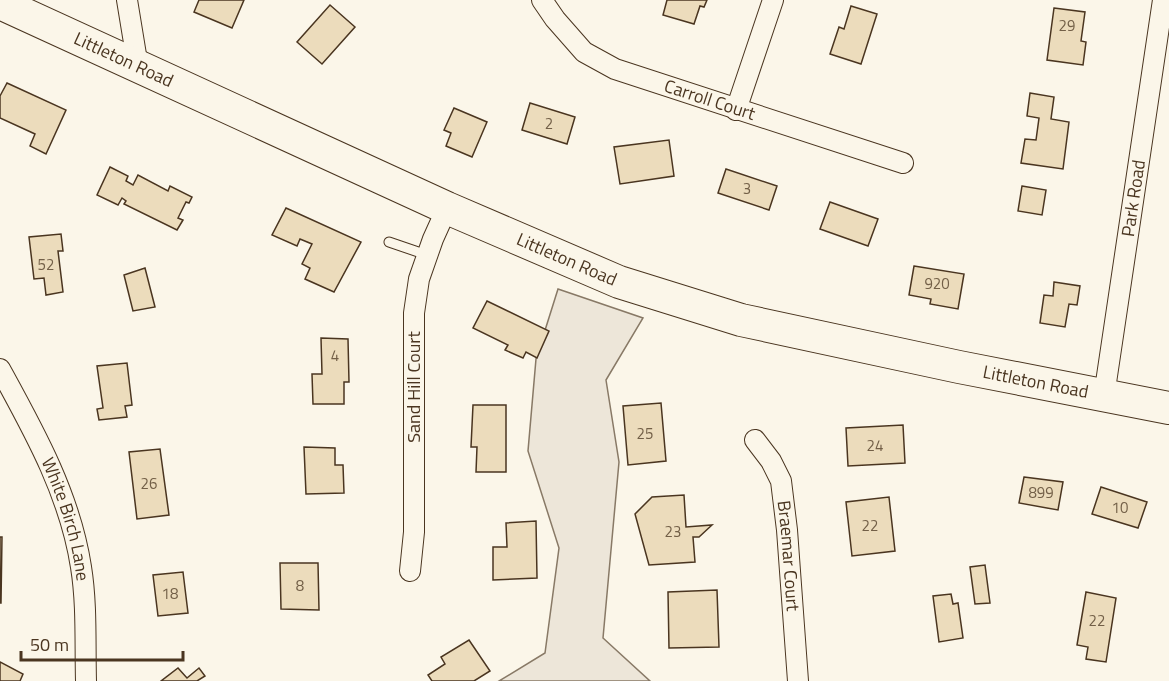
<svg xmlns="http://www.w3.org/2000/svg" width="1169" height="681" font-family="'Titillium Web',sans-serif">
  <rect width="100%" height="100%" fill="#fbf6e9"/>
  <polygon fill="#ede6d9" stroke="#887966" stroke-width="1.5" points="558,289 643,318 606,380 619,462 603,638 650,681 499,681 545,653 559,548 528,451 536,359"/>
  <g fill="#ecdcbc" stroke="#4a3520" stroke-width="1.5">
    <polygon points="199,0 244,0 232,28 194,12"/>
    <polygon points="667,0 707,0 704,7 700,6 694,24 663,15"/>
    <polygon points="330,5 355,27 322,64 297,42"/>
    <polygon points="851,6 877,14 861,64 830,54 839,27 844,29"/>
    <polygon points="1054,8 1085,12 1081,41 1086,42 1083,65 1047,60"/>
    <polygon points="7,83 66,110 46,154 30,146 35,134 0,118 0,96"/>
    <polygon points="1030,93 1054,97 1051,119 1069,122 1063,169 1021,163 1025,139 1036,140 1039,118 1027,116"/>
    <polygon points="530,103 575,117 567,144 522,130"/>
    <polygon points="454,108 487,122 472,157 446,146 451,133 444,130"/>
    <polygon points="669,140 674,176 620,184 614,147"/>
    <polygon points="110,167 128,176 126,181 133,185 138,175 168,191 170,186 192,197 189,203 186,202 178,218 183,220 177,230 124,204 126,201 122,198 118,205 97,195"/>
    <polygon points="726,169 777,186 769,210 718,193"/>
    <polygon points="1022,186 1046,190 1042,215 1018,211"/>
    <polygon points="830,202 878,219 868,246 820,229"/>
    <polygon points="286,208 361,242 334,292 305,279 310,268 302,264 312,244 300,239 297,246 272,235"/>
    <polygon points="61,234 63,251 58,251 63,292 46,295 44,278 34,279 29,237"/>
    <polygon points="914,266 964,274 958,309 930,304 931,299 909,295"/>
    <polygon points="145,268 155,307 133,311 124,275"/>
    <polygon points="1054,282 1080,286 1077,305 1069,304 1065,327 1040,323 1044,295 1053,296"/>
    <polygon points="487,301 549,331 537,358 526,352 523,358 505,350 508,345 473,328"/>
    <polygon points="321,338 348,339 349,382 344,382 344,404 313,404 312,374 322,374"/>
    <polygon points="127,363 132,405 125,406 127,417 99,420 97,409 103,408 97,366"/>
    <polygon points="661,403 666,461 628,465 623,406"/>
    <polygon points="473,405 506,405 506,472 476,472 477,447 471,447"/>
    <polygon points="903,425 905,463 848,466 846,428"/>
    <polygon points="304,447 335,448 335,465 343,465 344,493 306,494"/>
    <polygon points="160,449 169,515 137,519 129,452"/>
    <polygon points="1024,477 1063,482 1058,510 1019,503"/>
    <polygon points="1101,487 1147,502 1138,528 1092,514"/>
    <polygon points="684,495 686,527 712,525 699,537 693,537 695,562 649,565 635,514 652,497"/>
    <polygon points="889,497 895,551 852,556 846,502"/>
    <polygon points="536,521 537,578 493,580 493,547 507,547 506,523"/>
    <polygon points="0,537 2,537 1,603 0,603"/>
    <polygon points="280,563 318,563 319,610 281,609"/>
    <polygon points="985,565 990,603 975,604 970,567"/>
    <polygon points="183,572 188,613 158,616 153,575"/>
    <polygon points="717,590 719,647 669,648 668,592"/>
    <polygon points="1086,592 1116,598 1106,662 1086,659 1088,647 1077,645"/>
    <polygon points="951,594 953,604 958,603 963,638 939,642 933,596"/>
    <polygon points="469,640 490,671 474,681 432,681 428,675 445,664 441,657"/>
    <polygon points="0,662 23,674 20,681 0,681"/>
    <polygon points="178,668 187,678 199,668 205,676 197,681 161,681"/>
  </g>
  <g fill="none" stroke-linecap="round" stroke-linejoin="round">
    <defs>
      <polyline id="service" points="389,242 427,255"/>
      <g id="minor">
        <polyline points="127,0 138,67"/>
        <path id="s1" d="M542,0l13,19 29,33 31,17 288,94"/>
        <polyline points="736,110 773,0"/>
        <path id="s2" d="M0,369c34,62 70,126 81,198 6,37 4,76 5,114"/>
        <path id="s3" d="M1104,396l59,-396"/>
        <path id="s4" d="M755,440l16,21 10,20 6,49 11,151"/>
        <polyline points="410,571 414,532 414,313 419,279 433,239 447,208"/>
      </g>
      <g id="primary">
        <path id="s5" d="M0,3l447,205 172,74 122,38 218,47 210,41"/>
      </g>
    </defs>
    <use href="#service" stroke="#4a3520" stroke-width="11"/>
    <use href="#minor" stroke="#4a3520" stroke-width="22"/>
    <use href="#primary" stroke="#4a3520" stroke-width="34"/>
    <use href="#service" stroke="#fbf6e9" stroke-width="9"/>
    <use href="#minor" stroke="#fbf6e9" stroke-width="20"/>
    <use href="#primary" stroke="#fbf6e9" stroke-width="32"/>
  </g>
  <g text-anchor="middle" stroke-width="4.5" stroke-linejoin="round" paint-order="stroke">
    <g font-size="15" fill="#725f47">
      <text x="1067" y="31">29</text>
      <text x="549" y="129">2</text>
      <text x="747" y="194">3</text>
      <text x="46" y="270">52</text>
      <text x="937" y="289">920</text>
      <text x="335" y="361">4</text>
      <text x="645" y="439">25</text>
      <text x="875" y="451">24</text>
      <text x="149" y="489">26</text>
      <text x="1041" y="498">899</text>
      <text x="1120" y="513">10</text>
      <text x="870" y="531">22</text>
      <text x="673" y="537">23</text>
      <text x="300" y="591">8</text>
      <text x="170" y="599">18</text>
      <text x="1097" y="626">22</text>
    </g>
    <g font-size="18" fill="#4a3520" stroke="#fbf6e9">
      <text dy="6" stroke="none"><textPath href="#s5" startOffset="136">Littleton Road</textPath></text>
      <text dy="6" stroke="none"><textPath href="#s1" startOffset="202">Carroll Court</textPath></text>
      <text dy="6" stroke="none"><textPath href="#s3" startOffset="200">Park Road</textPath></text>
      <text dy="6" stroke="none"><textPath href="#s5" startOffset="622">Littleton Road</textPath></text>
      <text dy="6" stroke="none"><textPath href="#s5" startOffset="1108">Littleton Road</textPath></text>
      <text transform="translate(414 387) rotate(-90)" y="6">Sand Hill Court</text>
      <text dy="6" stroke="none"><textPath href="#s2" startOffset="165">White Birch Lane</textPath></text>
      <text dy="6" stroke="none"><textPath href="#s4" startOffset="124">Braemar Court</textPath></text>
    </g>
  </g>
  <path d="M21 651v9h162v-9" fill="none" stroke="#4a3520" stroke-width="3"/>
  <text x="30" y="651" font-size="18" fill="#4a3520" stroke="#fbf6e9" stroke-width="4.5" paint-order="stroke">50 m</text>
</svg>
